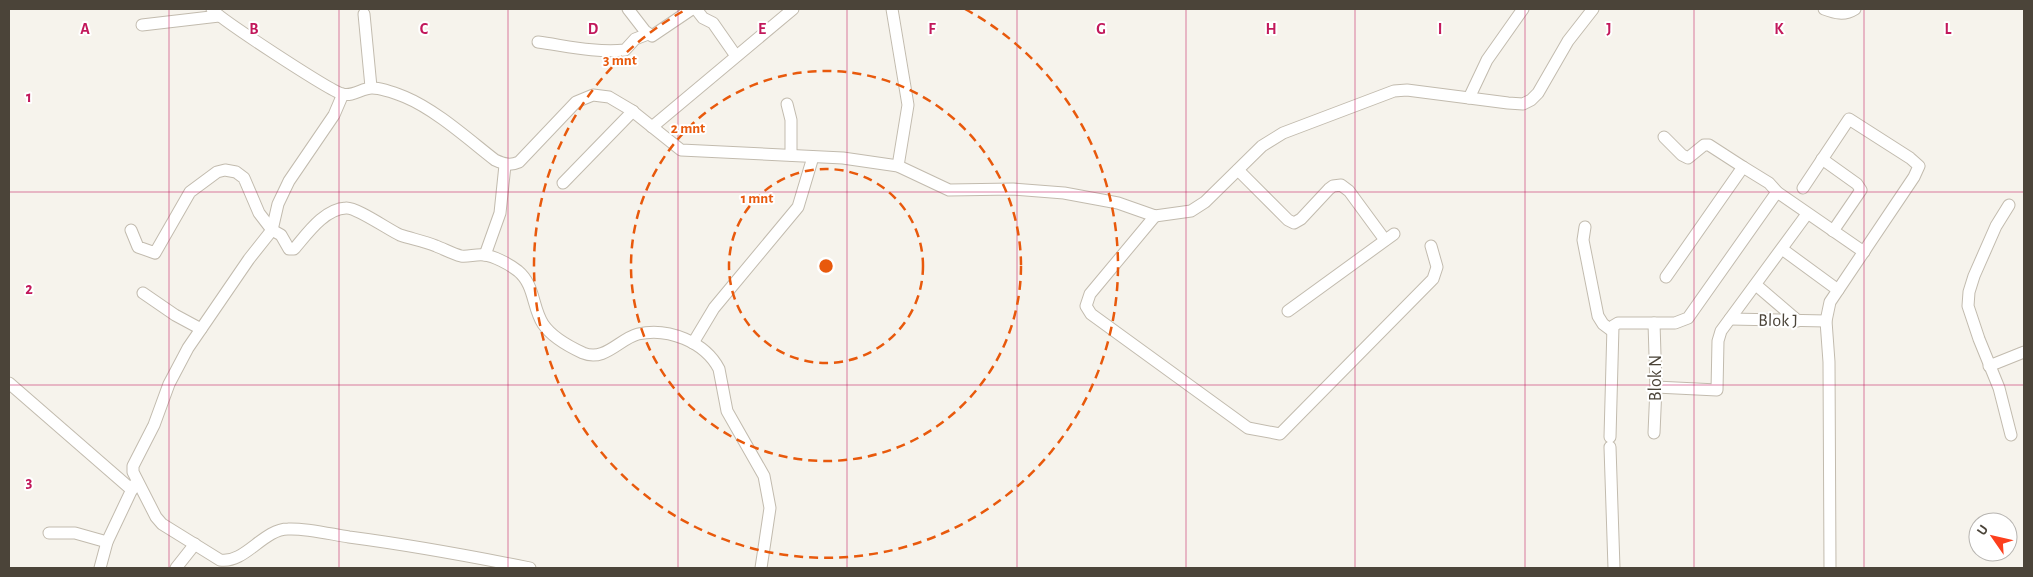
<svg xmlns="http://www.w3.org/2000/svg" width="2033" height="577" font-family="'Alegreya Sans',sans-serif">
  <rect width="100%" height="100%" fill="#f6f3ec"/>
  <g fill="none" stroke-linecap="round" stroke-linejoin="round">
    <defs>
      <g id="minor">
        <path d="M212,9c6,9 117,81 130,85 11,3 20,-6 30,-6 10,0 23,5 33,9 31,13 63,42 90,63 9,4 15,6 24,2l57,-60 17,-7 16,2 22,13 50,40 162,8 55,8 51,24 64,-1 51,4 54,10 37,13 36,-5 14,-9 57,-56 21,-13 111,-42 13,-1 101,13 15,1 8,-4 7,-7 30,-52 25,-32"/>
        <polyline points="628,9 645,31 652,36 692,9"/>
        <polyline points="696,9 703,18 713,23 736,56"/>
        <polyline points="892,9 908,105 898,166"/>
        <path d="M1824,9c11,4 20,7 31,0"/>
        <polyline points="364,14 371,87"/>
        <polyline points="142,25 219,16"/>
        <path d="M538,42c29,4 58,11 87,8l10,-11 13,-5"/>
        <path d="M343,94l-9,21 -45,66 -11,23 -6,26 -23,29 -61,89 -19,36 -15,41 -21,41v6l23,45 6,7 58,36c25,4 43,-31 68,-31 18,-1 42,5 61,8 61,8 121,19 181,31"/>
        <polyline points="1469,98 1487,60 1523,9"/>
        <polyline points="787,104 791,120 791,155"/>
        <polyline points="652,127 793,9"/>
        <polyline points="1664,137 1682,155 1688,158 1704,145 1709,145 1743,167"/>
        <polyline points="1822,159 1857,184 1861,190 1833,231"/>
        <polyline points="1238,170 1288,220 1294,223 1301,219 1329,189 1333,186 1341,185 1349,191 1385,240"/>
        <polyline points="563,183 633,111"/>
        <polyline points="1803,188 1849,119 1910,158 1919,166 1914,177 1830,302 1826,321 1829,362 1830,568"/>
        <polyline points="2009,205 1996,226 1974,276 1969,292 1968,306 1979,339 1999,388 2011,435"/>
        <polyline points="1155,216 1090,294 1086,306 1091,314 1248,428 1280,434 1433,279 1437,267 1431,246"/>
        <polyline points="1585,227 1583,240 1598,316 1603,324 1611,330"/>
        <path d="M131,230l7,17 17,6 35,-61 27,-20 8,-2 11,2 8,6 15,35 13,17 9,5 8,14h5c13,-15 30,-40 52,-41 10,-1 43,22 54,27 12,4 24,6 36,11 8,3 17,8 25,10 7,1 15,-2 23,-1 10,1 25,9 34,16 17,14 14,36 25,53 8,12 27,23 40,29 22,9 36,-14 55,-19 30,-7 67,8 81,35l8,42 37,65 6,32 -9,60"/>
        <polyline points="1782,249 1838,290"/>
        <polyline points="485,255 500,213 505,165"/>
        <polyline points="1666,277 1743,167 1769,183 1777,192"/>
        <polyline points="1756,285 1798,321"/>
        <polyline points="143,293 175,315 201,329"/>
        <polyline points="1288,311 1394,234"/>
        <polyline points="1730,319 1826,321"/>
        <polyline points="693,343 714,308 798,207 813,157"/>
        <polyline points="1989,366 2024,352"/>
        <polyline points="9,383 132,490"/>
        <polyline points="1656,387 1717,390 1718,341 1721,331 1807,214"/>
        <polyline points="1654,433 1656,387 1654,323"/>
        <polyline points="1610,437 1613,326 1618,323 1675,323 1688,318 1777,192 1864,252"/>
        <polyline points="1610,447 1614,568"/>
        <polyline points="49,533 75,533 107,542"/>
        <polyline points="100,568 107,542 134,485"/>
        <polyline points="176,568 195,544"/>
      </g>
    </defs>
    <use href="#minor" stroke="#c2bbae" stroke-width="13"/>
    <use href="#minor" stroke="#fff" stroke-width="11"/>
  </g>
  <path fill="none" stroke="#c2185b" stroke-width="1" stroke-opacity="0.55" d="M169,9v559M339,9v559M508,9v559M678,9v559M847,9v559M1017,9v559M1186,9v559M1355,9v559M1525,9v559M1694,9v559M1864,9v559M9,192h2015M9,385h2015"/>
  <g fill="none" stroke="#e8590c" stroke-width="2.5" stroke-dasharray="9 6">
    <circle cx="826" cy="266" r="97"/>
    <circle cx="826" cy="266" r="195"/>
    <path d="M965 9A292 292 0 1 1 687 9"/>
  </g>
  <g text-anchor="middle" stroke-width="4" stroke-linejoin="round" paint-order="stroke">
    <g font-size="18" fill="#4b4439" stroke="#fff">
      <text transform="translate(1778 320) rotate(1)" y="6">Blok J</text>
      <text transform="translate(1655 378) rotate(-90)" y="6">Blok N</text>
    </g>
  </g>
  <g font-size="16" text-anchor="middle" font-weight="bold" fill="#c2185b" stroke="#fff" stroke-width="4" stroke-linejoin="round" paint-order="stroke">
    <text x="85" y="34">A</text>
    <text x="254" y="34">B</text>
    <text x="424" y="34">C</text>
    <text x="593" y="34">D</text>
    <text x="762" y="34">E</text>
    <text x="932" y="34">F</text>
    <text x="1101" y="34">G</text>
    <text x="1271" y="34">H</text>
    <text x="1440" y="34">I</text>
    <text x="1609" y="34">J</text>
    <text x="1779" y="34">K</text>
    <text x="1948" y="34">L</text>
    <text x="29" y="102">1</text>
    <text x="29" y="294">2</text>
    <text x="29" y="487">3</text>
  </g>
  <circle cx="826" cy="266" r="8" fill="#e8590c" stroke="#fff" stroke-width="2.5"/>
  <g font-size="15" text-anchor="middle" font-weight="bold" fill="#e8590c" stroke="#fff" stroke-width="4" stroke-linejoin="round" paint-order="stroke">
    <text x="620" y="65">3 mnt</text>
    <text x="688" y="133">2 mnt</text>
    <text x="757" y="203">1 mnt</text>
  </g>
  <rect width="2033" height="577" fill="none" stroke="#4b4439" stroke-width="20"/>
  <g transform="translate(1993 537) rotate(304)"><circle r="24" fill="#ffffff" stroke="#b7b4b0"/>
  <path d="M0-4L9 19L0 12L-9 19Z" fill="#fc3f1d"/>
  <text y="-8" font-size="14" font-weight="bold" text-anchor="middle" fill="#4b4439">U</text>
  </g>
</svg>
